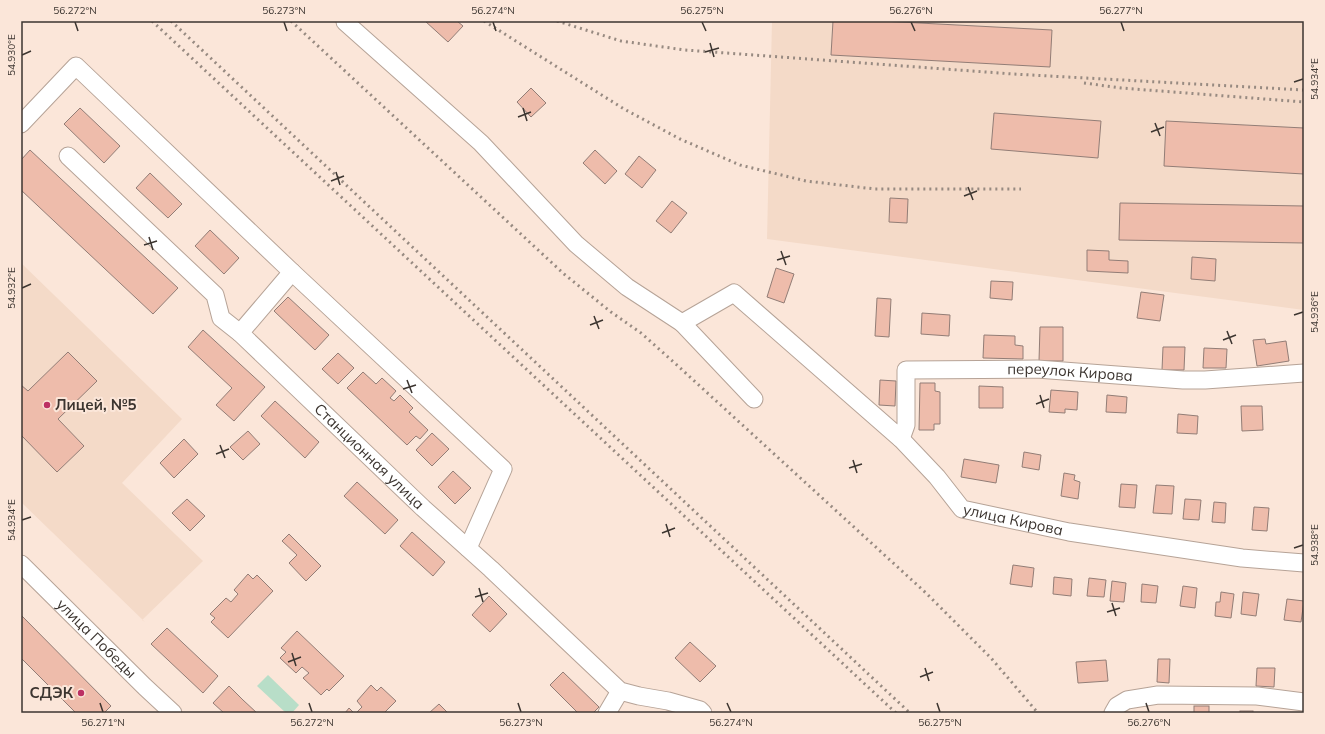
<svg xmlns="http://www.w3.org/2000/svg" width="1325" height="734" font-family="Mulish,sans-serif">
  <rect width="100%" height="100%" fill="#fbe6d9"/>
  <g fill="#f4dac8">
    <polygon points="772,21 1304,21 1304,310 767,239"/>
    <polygon points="21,263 182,419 122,483 203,561 142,620 145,622 21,502"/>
  </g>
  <polygon fill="#b8dec8" points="268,675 299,705 292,713 286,713 257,686"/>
  <g fill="#eebcab" stroke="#927d76">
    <polygon points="425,21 457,21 463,26 448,42"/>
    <polygon points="833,21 881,21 1052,30 1050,67 831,55"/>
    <polygon points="531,88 546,103 531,117 517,102"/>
    <polygon points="80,108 120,146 104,163 64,124"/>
    <polygon points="994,113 1101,121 1098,158 991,149"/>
    <polygon points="1166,121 1304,128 1304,174 1164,166"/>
    <polygon points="30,150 178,288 153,314 21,190 21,160"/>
    <polygon points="595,150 617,171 605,184 583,163"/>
    <polygon points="639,156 656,170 642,188 625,174"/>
    <polygon points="150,173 182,204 168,218 136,188"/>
    <polygon points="890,198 908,199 907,223 889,222"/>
    <polygon points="672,201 687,213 671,233 656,221"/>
    <polygon points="1120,203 1304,206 1304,243 1119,240"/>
    <polygon points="210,230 239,258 224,274 195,246"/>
    <polygon points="1087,250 1109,251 1109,260 1128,261 1128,273 1087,271"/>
    <polygon points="1192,257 1216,259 1215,281 1191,279"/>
    <polygon points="776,268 794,274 784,303 767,297"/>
    <polygon points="991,281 1013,282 1012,300 990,298"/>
    <polygon points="1141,292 1164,295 1160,321 1137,318"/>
    <polygon points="288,297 329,335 315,350 274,311"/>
    <polygon points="877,298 891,299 889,337 875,336"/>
    <polygon points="922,313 950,315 949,336 921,334"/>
    <polygon points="1040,327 1063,327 1063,361 1039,361"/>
    <polygon points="203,330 265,387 234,421 216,405 232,388 188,347"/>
    <polygon points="984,335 1015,336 1015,345 1023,346 1023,359 983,358"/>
    <polygon points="1265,339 1266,344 1286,341 1289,361 1257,366 1253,340"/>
    <polygon points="1163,347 1185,347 1184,370 1162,370"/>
    <polygon points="1204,348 1227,349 1226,368 1203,368"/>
    <polygon points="68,352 97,381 58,419 84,446 57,472 21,435 21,385 28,391"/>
    <polygon points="338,353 354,368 338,384 322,369"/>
    <polygon points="363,372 376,384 382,378 396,391 390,398 394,401 400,395 413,408 409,412 428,430 420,439 416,436 407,445 347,388"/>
    <polygon points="880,380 896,381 895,406 879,405"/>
    <polygon points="920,383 935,383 935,391 940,392 940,424 934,424 934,430 919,430"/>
    <polygon points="979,386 1003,387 1003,408 979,408"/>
    <polygon points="1051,390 1078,392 1077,410 1065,409 1065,413 1049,412"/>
    <polygon points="1107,395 1127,397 1126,413 1106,412"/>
    <polygon points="275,401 319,442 305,458 261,416"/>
    <polygon points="1241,406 1262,406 1263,430 1242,431"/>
    <polygon points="1178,414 1198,416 1197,434 1177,433"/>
    <polygon points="248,431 260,444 243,460 230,447"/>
    <polygon points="432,433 449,449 432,466 416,450"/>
    <polygon points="184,439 198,454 174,478 160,463"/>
    <polygon points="1024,452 1041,455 1039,470 1022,467"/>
    <polygon points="964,459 999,465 996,483 961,477"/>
    <polygon points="453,471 471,488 455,504 438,487"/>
    <polygon points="1064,473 1075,475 1074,480 1080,482 1078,499 1061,496"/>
    <polygon points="357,482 398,520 385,534 344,496"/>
    <polygon points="1121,484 1137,485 1135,508 1119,507"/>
    <polygon points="1156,485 1174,486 1172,514 1153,513"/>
    <polygon points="187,499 205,516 190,531 172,513"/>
    <polygon points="1185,499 1201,500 1199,520 1183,519"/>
    <polygon points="1214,502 1226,503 1225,523 1212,522"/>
    <polygon points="1254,507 1269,508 1267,531 1252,530"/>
    <polygon points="412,532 445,562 433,576 400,546"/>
    <polygon points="289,534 321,566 306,581 289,563 297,555 282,541"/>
    <polygon points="1013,565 1034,568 1032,587 1010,584"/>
    <polygon points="248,574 253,579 257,575 273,591 228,638 211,622 215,618 210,614 226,598 231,602 238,594 234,590"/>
    <polygon points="1054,577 1072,579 1071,596 1053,594"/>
    <polygon points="1089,578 1106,580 1104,597 1087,596"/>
    <polygon points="1112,581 1126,583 1124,602 1110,601"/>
    <polygon points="1142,584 1158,586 1156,603 1141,602"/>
    <polygon points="1183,586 1197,588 1195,608 1180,606"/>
    <polygon points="1221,592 1234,594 1231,618 1215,616 1216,602 1220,602"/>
    <polygon points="1243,592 1259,594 1256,616 1241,614"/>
    <polygon points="489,596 507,614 490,632 472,615"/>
    <polygon points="1287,599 1304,601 1301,622 1284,620"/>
    <polygon points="21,615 111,706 104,713 76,713 21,658"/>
    <polygon points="167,628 218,676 203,693 151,644"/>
    <polygon points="297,631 344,676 329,691 327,689 321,695 303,678 309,673 302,667 296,673 280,658 286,652 281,648"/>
    <polygon points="690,642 716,666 700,682 675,658"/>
    <polygon points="1158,659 1170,659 1169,683 1157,682"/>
    <polygon points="1106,660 1108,681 1078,683 1076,662"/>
    <polygon points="1257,668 1275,668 1274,687 1256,686"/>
    <polygon points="563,672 599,707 593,713 578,713 550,685"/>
    <polygon points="371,685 377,691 381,687 396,701 384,713 356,713 362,707 357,701"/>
    <polygon points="229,686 243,700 257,713 224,713 213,703"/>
    <polygon points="439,704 448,713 429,713"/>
    <rect x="1194" y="706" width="15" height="7"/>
    <polygon points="349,708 354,713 345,713"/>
    <rect x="1240" y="711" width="13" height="2"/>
  </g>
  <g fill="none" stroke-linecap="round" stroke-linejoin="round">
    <defs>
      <g id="minor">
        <polyline points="345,22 481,143 576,244 627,287 682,323 754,399"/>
        <polyline points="21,124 76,66 292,272 503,469 468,548"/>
        <path id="s1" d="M68,156l147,139 6,23 19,15 183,175 68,61 129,122 19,5 29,5 32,9 3,3"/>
        <path id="s2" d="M682,323l52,-30 167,146 36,38 25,32 107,23 173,26 62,5"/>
        <polyline points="240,333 292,272"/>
        <path id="s3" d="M901,439l5,-14v-55l131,-1 146,11h22l99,-7"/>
        <path id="s4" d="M21,564l124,123 28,26"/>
        <polyline points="607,713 620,691"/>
        <polyline points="1113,713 1117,706 1127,700 1158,695 1257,696 1304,702"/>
      </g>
    </defs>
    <use href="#minor" stroke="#b6a397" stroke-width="19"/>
    <use href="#minor" stroke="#fff" stroke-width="17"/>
    <g stroke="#978a81" stroke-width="3" stroke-dasharray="2 4" stroke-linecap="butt">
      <polyline points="152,21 896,713"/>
      <polyline points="171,21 910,713"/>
      <polyline points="291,21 564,274 611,312 641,333 678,366 926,593 991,658 1038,713"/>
      <polyline points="484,21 624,109 680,139 740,165 806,181 875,189 1021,189"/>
      <polyline points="557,21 621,41 685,50 1013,74 1304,90"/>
      <polyline points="1084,83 1121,88 1304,102"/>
    </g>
  </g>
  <path fill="none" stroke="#3c3530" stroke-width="1.5" d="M75,22l3,9M284,22l3,9M493,22l3,9M702,22l4,9M911,22l4,9M1121,22l3,9M710,43l4,14M705,52l14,-4M22,55l9,-4M1294,82l9,-3M523,108l4,13M518,117l13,-5M1155,123l5,13M1151,132l13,-5M336,172l4,13M331,181l13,-5M968,187l5,13M964,196l13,-5M149,237l4,13M144,245l13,-4M781,251l5,14M777,260l13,-4M22,288l9,-4M1294,315l9,-3M594,316l5,13M590,325l13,-5M1227,331l5,13M1223,340l13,-5M407,380l5,13M403,389l13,-4M1040,395l4,13M1036,404l13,-5M220,445l5,13M216,454l13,-5M853,460l4,13M849,468l13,-4M22,520l9,-3M666,524l4,13M662,533l13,-5M1294,548l9,-3M479,588l4,14M475,597l13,-4M1112,603l4,13M1107,612l13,-4M292,653l4,13M288,662l13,-5M925,668l4,13M920,677l13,-5M100,703l3,9M309,703l3,9M518,703l3,9M727,703l4,9M937,703l3,9M1146,703l3,9"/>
  <g fill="#bc3063" stroke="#fbe6d9" stroke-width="1.5">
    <circle cx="47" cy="405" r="4"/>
    <circle cx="81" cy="693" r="4"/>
  </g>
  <g text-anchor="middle" stroke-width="4" stroke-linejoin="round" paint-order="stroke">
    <g font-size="15" fill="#3c3530" stroke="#fbe6d9">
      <text dy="5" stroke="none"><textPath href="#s3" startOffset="234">переулок Кирова</textPath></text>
      <text dy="5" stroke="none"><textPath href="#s1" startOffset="429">Станционная улица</textPath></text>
      <text dy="5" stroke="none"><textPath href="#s2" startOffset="427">улица Кирова</textPath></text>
      <text dy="5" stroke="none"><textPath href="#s4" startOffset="106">улица Победы</textPath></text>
    </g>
    <g font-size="15" font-weight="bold" fill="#3c3530" stroke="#fbe6d9" text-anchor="start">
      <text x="55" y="410">Лицей, №5</text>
      <text x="73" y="698" text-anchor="end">СДЭК</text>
    </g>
  </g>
  <rect width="1325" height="734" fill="none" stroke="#fbe6d9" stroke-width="44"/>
  <rect x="22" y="22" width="1281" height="690" fill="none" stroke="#3c3530" stroke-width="1.5"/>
  <g font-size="10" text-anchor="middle" fill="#3c3530">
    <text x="75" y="14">56.272°N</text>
    <text x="284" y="14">56.273°N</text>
    <text x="493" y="14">56.274°N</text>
    <text x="702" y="14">56.275°N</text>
    <text x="911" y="14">56.276°N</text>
    <text x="1121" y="14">56.277°N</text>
    <text transform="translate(11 55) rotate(-90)" y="4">54.930°E</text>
    <text transform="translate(1314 79) rotate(-90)" y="4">54.934°E</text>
    <text transform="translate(11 288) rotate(-90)" y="4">54.932°E</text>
    <text transform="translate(1314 312) rotate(-90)" y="4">54.936°E</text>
    <text transform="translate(11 520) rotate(-90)" y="4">54.934°E</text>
    <text transform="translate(1314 545) rotate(-90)" y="4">54.938°E</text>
    <text x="103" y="726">56.271°N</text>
    <text x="312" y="726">56.272°N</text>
    <text x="521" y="726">56.273°N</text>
    <text x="731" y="726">56.274°N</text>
    <text x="940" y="726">56.275°N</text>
    <text x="1149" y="726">56.276°N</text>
  </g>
</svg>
